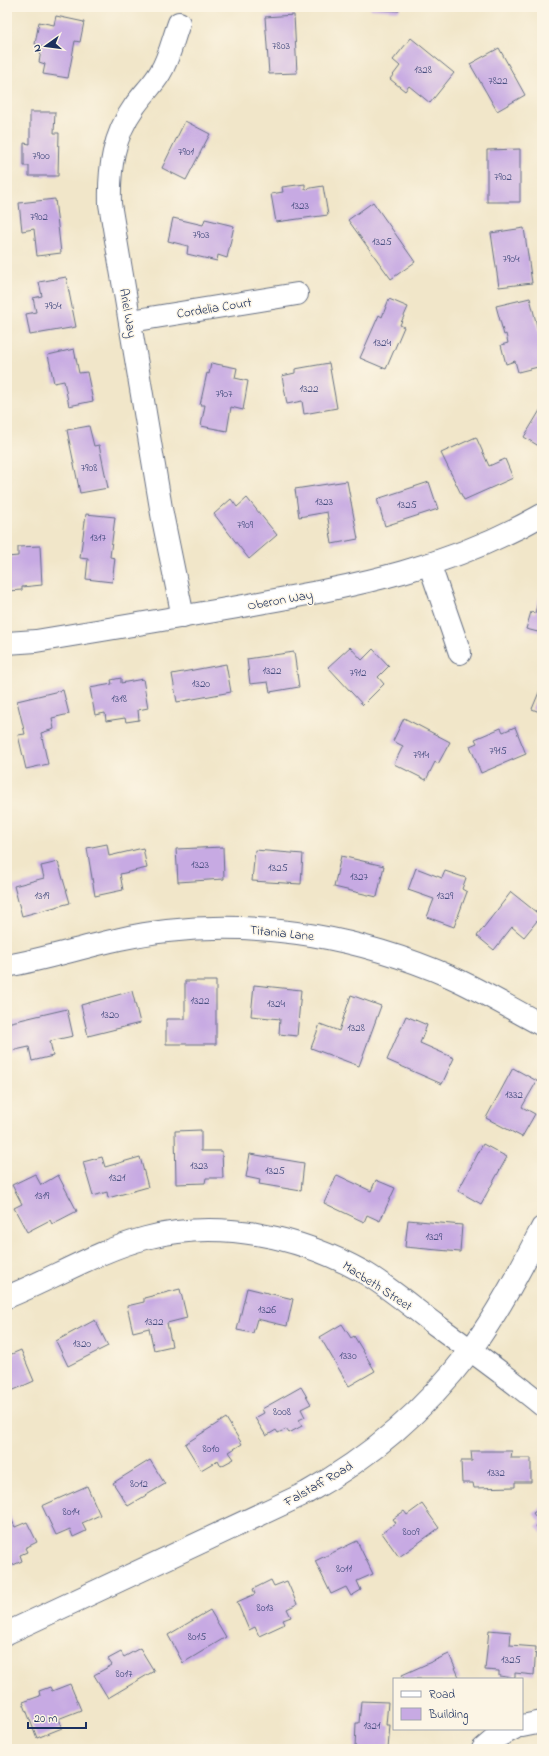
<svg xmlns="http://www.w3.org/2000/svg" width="549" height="1756" font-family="'Indie Flower',sans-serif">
  <rect width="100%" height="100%" fill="#fcf5e5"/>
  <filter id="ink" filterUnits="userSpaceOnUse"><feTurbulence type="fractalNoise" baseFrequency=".025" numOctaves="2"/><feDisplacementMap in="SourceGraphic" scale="8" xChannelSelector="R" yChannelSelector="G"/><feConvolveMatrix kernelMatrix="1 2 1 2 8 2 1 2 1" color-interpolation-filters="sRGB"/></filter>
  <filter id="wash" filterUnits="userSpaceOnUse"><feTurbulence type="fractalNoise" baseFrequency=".012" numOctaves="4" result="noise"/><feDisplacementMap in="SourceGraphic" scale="16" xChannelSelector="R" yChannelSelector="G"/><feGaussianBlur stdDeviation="0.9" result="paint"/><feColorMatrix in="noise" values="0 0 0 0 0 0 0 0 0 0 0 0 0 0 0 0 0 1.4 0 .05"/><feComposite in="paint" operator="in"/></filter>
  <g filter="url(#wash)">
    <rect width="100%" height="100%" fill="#f1e6c9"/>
    <g id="blocks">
      <g fill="#c7aae3">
        <polygon points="371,7 400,7 399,11 370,9"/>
        <polygon points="294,15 297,73 269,74 265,17"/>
        <polygon points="56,16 84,22 80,42 75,41 68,78 43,74 45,64 39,62 42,46 35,44 39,22 54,25"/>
        <polygon points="411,38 454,73 430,103 409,86 405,91 390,79 400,66 393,60"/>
        <polygon points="499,48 525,95 497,111 470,64"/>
        <polygon points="30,112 55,112 54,133 59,133 58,176 29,176 29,166 24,166 24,143 30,144"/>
        <polygon points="185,121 210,134 186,180 162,168"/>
        <polygon points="520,149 520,202 487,202 487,150"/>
        <polygon points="305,184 305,189 323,186 328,215 276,222 271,194 283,192 282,187"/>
        <polygon points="55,199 61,253 37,256 34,229 22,231 19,203"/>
        <polygon points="373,202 415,262 391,279 348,220"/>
        <polygon points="173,218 203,225 205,219 234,226 227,258 218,255 217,261 187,254 188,246 168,241"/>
        <polygon points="524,228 532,283 499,287 491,233"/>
        <polygon points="66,277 76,327 30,335 26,314 36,312 33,298 42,296 39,282"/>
        <polygon points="530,298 542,346 542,366 518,372 515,361 506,364 501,345 508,343 506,334 504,335 496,306"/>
        <polygon points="389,299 408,307 400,325 404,327 386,369 360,358 379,315 382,317"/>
        <polygon points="74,349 79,373 87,372 93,401 69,406 64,381 54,383 48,355"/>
        <polygon points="211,363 237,368 235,378 248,381 243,410 231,407 227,431 201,426 205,405 200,405 207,373 209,374"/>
        <polygon points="329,363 337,408 304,414 302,401 287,404 282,376 295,373 295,369"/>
        <polygon points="542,407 542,448 524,437"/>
        <polygon points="89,426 94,446 99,445 108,488 80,493 67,430"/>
        <polygon points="476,437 489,466 505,459 513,478 464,500 441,453"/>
        <polygon points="347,481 358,539 332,544 327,512 299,517 295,489"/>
        <polygon points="429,482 438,509 385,526 377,499"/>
        <polygon points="247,498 277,535 249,559 214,514 231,499 237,507"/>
        <polygon points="86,514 115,517 110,557 115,558 112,582 86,579 88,559 80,558"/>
        <polygon points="40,546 42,585 22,587 22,590 7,591 7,557 18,556 18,547"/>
        <polygon points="542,588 542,633 526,629 531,612 535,613"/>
        <polygon points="350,647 362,660 373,649 389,666 378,677 384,684 363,705 328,667"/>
        <polygon points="294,652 299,687 270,692 268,682 250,684 247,659"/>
        <polygon points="226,664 231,692 177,702 172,674"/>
        <polygon points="121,678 121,683 143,679 148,708 138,710 139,720 126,722 125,718 106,721 105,713 95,715 90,688 112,684 111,680"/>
        <polygon points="542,685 542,713 532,709"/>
        <polygon points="63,690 69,714 52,718 54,729 41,733 48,764 26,769 18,735 25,734 17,701"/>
        <polygon points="404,718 450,742 438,764 435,762 426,780 394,764 403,746 393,741"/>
        <polygon points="515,727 526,754 481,773 470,746 477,743 475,739 501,728 503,732"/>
        <polygon points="107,844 109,856 143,848 147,868 120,874 123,890 95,896 87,848"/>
        <polygon points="223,847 224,879 178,882 176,849"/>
        <polygon points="255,850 303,854 301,884 252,881"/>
        <polygon points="341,856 384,866 377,897 334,887"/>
        <polygon points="58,862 70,903 22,916 14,886 44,878 41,866"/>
        <polygon points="416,868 442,878 445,871 466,878 462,889 467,892 454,927 427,917 434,899 408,890"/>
        <polygon points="511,892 541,916 524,937 512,927 494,950 477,936"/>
        <polygon points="185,981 216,981 216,1044 166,1044 166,1019 185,1019"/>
        <polygon points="254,985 301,990 297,1036 279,1034 280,1019 251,1016"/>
        <polygon points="132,991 140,1023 88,1036 81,1005"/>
        <polygon points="351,995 381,1006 359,1066 311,1048 320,1024 339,1031"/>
        <polygon points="67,1009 73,1036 50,1041 53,1056 32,1061 29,1047 11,1051 7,1033 7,1023"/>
        <polygon points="406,1016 427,1025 420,1043 454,1058 442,1084 387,1060"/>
        <polygon points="513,1068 537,1081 522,1107 535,1114 522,1137 486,1118"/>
        <polygon points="201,1130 201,1151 222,1151 223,1178 206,1178 205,1183 176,1184 175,1131"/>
        <polygon points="483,1144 507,1157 481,1204 458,1191"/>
        <polygon points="250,1154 304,1163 301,1191 259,1184 260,1180 246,1177"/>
        <polygon points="102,1157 105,1167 140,1157 148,1187 108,1198 107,1192 93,1196 83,1162"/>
        <polygon points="35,1174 41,1185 58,1175 77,1211 52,1224 50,1220 27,1232 14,1208 22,1204 12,1185"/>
        <polygon points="337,1175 371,1191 376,1180 395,1188 380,1221 367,1215 364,1222 324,1203"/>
        <polygon points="408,1220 462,1225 460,1252 405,1247"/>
        <polygon points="247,1288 293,1299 287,1326 257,1319 253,1333 237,1330"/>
        <polygon points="180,1289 187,1318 167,1323 172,1346 154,1350 149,1328 133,1332 127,1306 144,1302 144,1298"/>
        <polygon points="95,1320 108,1346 68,1366 56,1341"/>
        <polygon points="342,1324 351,1338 354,1336 375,1371 349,1386 320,1337"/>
        <polygon points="21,1350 34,1381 7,1393 7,1356"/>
        <polygon points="301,1387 311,1404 301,1409 305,1417 299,1420 302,1426 289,1433 286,1429 278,1433 276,1430 266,1436 255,1418 264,1413 262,1409"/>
        <polygon points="226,1418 242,1444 229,1452 234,1459 221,1466 218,1460 201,1470 185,1444"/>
        <polygon points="471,1451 512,1451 511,1458 531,1458 531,1482 515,1482 515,1487 474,1488 473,1483 462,1483 461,1461 472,1461"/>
        <polygon points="150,1460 165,1484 128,1506 113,1483"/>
        <polygon points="87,1486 100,1515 82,1523 86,1531 73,1537 70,1529 56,1535 42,1506"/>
        <polygon points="422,1504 439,1528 399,1557 382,1533 396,1523 393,1519 404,1511 407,1515"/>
        <polygon points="542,1507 542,1534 536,1526 540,1523 533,1513"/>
        <polygon points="9,1514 15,1527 27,1522 37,1542 25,1548 27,1552 20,1555 22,1561 11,1566 9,1561 7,1561 7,1515"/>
        <polygon points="357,1541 373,1574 357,1581 361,1590 351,1596 346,1587 331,1594 315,1561"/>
        <polygon points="271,1580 274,1586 287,1581 297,1604 287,1609 291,1617 283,1620 285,1624 259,1636 255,1627 249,1630 237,1602 255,1594 253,1589"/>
        <polygon points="210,1610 226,1637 183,1663 168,1635"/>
        <polygon points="489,1630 511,1632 510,1645 536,1647 534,1675 515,1673 515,1678 499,1676 499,1671 485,1670"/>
        <polygon points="140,1648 154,1671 108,1698 94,1675 112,1665 108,1659 121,1652 124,1657"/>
        <polygon points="449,1654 460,1679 404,1679 402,1675"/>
        <polygon points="70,1684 81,1710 58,1719 62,1728 37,1738 23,1702 40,1696 39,1691 50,1687 52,1691"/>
        <polygon points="361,1701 388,1702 386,1725 390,1725 388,1749 355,1749 356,1723 359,1723"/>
      </g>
    </g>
  </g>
  <g filter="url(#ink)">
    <use href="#blocks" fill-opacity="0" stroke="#666f83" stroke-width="1"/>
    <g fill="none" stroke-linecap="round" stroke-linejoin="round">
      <defs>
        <g id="minor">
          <path d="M179,23c-6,16 -10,36 -19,50 -7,12 -18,22 -26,34 -21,29 -25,62 -24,97l52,310 21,103"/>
          <polyline points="131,321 297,294"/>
          <polyline points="430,566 460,653"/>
          <path d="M7,643l29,-2c73,-12 146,-24 218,-37 104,-19 195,-36 288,-89"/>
          <path d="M7,966c54,-10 105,-29 160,-35 97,-11 195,7 284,46 31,14 61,32 91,48"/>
          <path d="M7,1297c47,-19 90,-46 139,-59 74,-19 154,-2 219,35 25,15 48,35 71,52 36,26 72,52 106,80"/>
          <path d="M7,1633l299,-140c65,-36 119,-83 164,-142 28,-38 50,-81 72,-123"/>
          <polyline points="522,1726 542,1722"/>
          <polyline points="483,1749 497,1737 513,1729"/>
        </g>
      </defs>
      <use href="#minor" stroke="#666f83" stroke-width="24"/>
      <use href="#minor" stroke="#fff" stroke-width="22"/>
    </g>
  </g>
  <g text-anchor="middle" stroke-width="3" stroke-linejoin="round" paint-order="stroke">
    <g font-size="11" fill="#464e7f">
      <text x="281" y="49">7803</text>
      <text x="423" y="73">1328</text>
      <text x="498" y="84">7822</text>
      <text x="186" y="155">7901</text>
      <text x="41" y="159">7900</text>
      <text x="503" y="180">7902</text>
      <text x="300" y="209">1323</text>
      <text x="39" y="220">7902</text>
      <text x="201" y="238">7903</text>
      <text x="382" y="245">1325</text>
      <text x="511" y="262">7904</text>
      <text x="53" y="309">7904</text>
      <text x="382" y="346">1324</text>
      <text x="309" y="392">1322</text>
      <text x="224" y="397">7907</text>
      <text x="89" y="471">7908</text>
      <text x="324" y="505">1323</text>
      <text x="407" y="508">1325</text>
      <text x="245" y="528">7909</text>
      <text x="98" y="541">1317</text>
      <text x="272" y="674">1322</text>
      <text x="358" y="676">7912</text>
      <text x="201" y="687">1320</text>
      <text x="119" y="702">1318</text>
      <text x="498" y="754">7915</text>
      <text x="421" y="758">7914</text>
      <text x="200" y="868">1323</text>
      <text x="278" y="871">1325</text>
      <text x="359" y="880">1327</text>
      <text x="42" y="899">1319</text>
      <text x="445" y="899">1329</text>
      <text x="200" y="1004">1322</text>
      <text x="276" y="1007">1324</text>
      <text x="110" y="1018">1320</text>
      <text x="356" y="1031">1328</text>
      <text x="514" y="1098">1332</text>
      <text x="199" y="1169">1323</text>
      <text x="275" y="1174">1325</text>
      <text x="117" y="1181">1321</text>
      <text x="42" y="1199">1319</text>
      <text x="434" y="1240">1329</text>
      <text x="267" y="1313">1326</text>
      <text x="154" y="1325">1322</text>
      <text x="82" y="1347">1320</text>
      <text x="348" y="1359">1330</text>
      <text x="282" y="1415">8008</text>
      <text x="211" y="1452">8010</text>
      <text x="496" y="1476">1332</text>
      <text x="139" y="1487">8012</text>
      <text x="71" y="1515">8014</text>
      <text x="411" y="1535">8009</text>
      <text x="344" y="1572">8011</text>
      <text x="265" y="1611">8013</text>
      <text x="197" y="1640">8015</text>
      <text x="511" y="1663">1325</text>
      <text x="124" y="1677">8017</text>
      <text x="372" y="1729">1321</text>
    </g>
    <g font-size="13" fill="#1b2f5e" stroke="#fcf5e5">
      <text transform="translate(214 307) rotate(-9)" y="5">Cordelia Court</text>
      <text transform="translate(129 313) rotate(80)" y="5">Ariel Way</text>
      <text transform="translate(280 599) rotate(-10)" y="5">Oberon Way</text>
      <text transform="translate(282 932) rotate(6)" y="5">Titania Lane</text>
      <text transform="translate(378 1285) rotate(33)" y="5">Macbeth Street</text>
      <text transform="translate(318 1483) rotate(-30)" y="5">Falstaff Road</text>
    </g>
  </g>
  <rect width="549" height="1756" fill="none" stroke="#fcf5e5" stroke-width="24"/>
  <rect x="393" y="1678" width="130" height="52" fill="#fcf5e5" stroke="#a2a6af"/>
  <rect x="401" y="1691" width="20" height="6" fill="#ffffff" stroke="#a2a6af"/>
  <text x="429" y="1698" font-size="12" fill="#1b2f5e">Road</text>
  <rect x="401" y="1708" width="20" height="12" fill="#c7aae3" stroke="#a2a6af"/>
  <text x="429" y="1718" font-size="12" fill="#1b2f5e">Building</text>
  <g transform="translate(46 46) rotate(256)" stroke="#fcf5e5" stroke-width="3" paint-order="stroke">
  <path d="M0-3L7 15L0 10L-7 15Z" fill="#1b2f5e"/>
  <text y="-6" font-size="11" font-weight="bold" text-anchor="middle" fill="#1b2f5e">N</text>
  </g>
  <path d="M28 1722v6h58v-6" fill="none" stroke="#1b2f5e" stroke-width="2"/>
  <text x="34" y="1722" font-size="12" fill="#1b2f5e" stroke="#fcf5e5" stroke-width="3" paint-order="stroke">20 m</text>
</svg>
